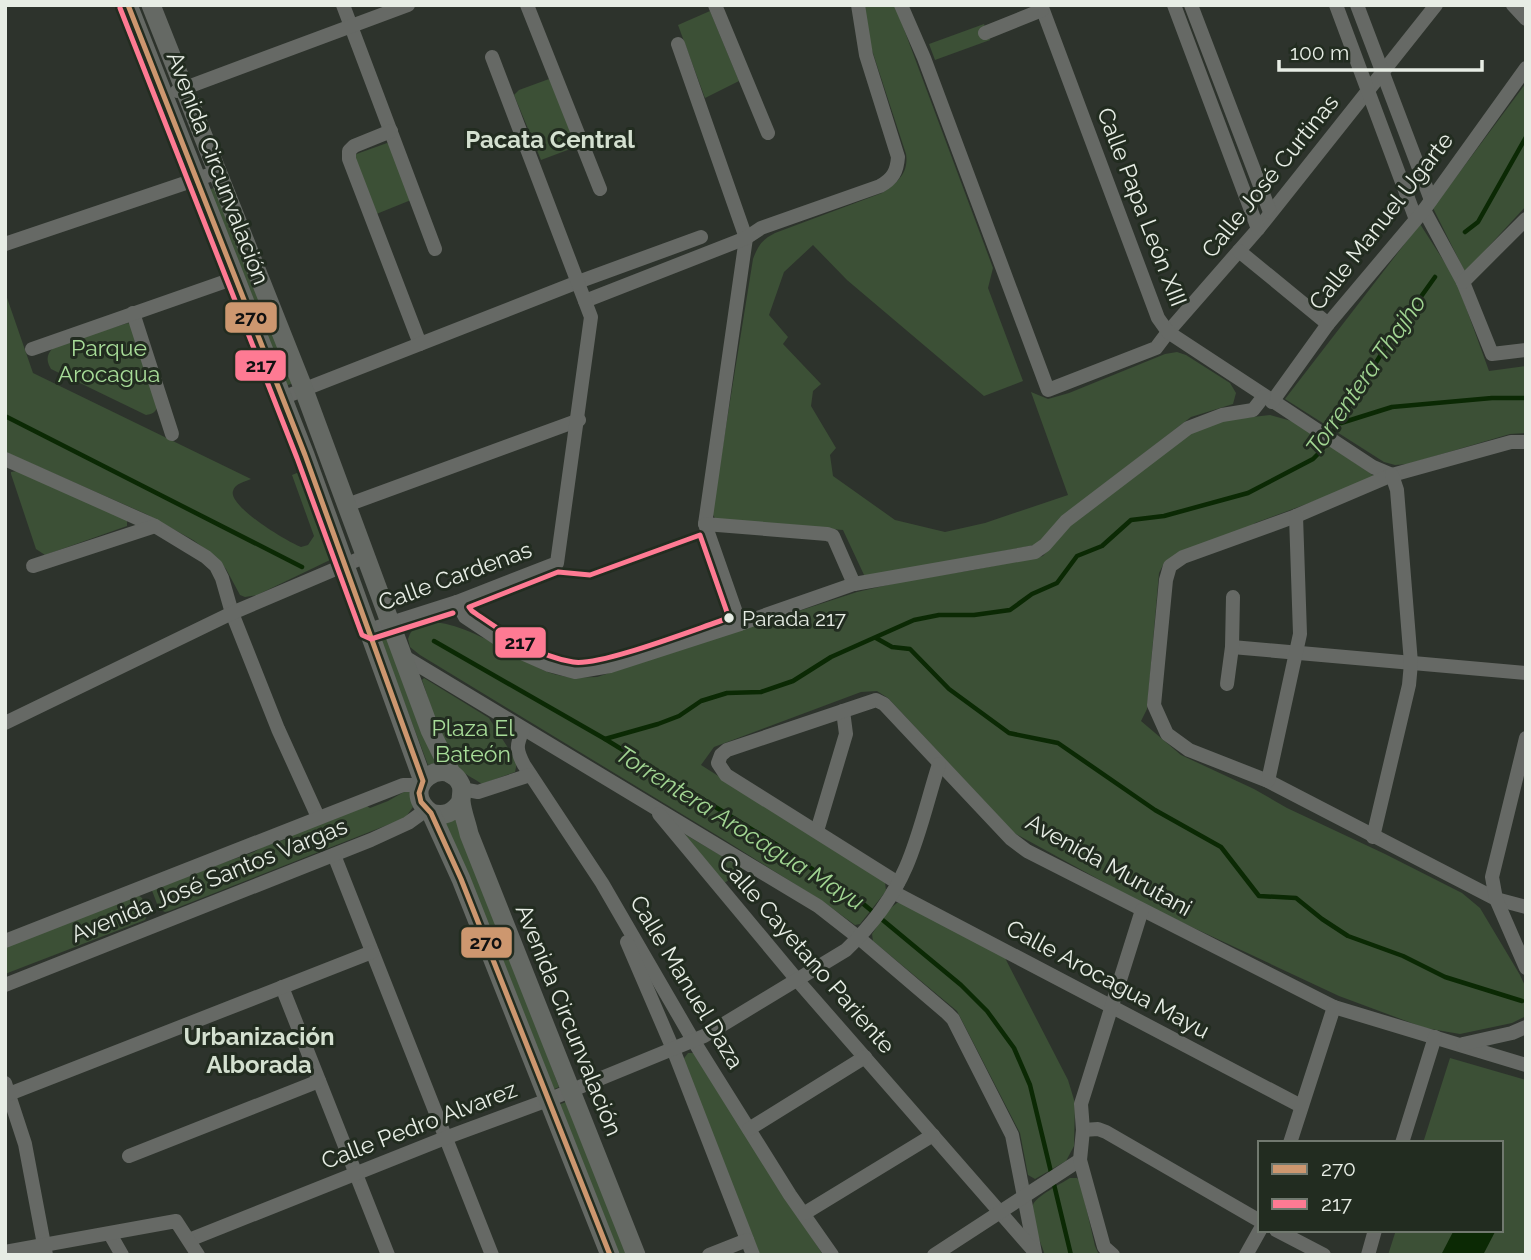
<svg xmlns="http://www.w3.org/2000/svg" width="1531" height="1260" font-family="Raleway,sans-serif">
  <rect width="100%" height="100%" fill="#2d332c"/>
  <g fill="#3c5036">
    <path d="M861,5h34l98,263 -5,20 35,93 -39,15 -137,-116 -34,-35 -29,27 -15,43 19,22 -5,7 38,40 -8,7 -2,15 25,42 -6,7 3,21 62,44 50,12 40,-9 83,-28 -37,-103 17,7 21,-6 96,-39 12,-2 9,3 44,28 6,10 -3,11 -42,13 -109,84 -47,44 -170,32 -22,-47 -127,-10 -4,-7 41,-254c5,-14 10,-20 22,-26l107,-40c15,-10 27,-20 24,-39l-39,-119z"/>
    <polygon points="710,11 739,81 705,98 678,25"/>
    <polygon points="984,24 990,40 935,60 929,44"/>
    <polygon points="549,79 581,145 541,160 514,95 519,90"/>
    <polygon points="1526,83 1526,206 1465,272 1433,208"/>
    <polygon points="387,143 390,145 411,200 374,215 351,156"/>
    <polygon points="216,187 293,383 286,386 209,190"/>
    <polygon points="1420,224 1456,280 1489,371 1526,366 1526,433 1510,434 1408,464 1395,465 1384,462 1285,399"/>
    <path d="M5,292l28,81 218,106c-6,3 -16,4 -18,12 -5,15 54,51 68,56l7,-2 6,-9 -22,-61 12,-5 30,86 -4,4 -73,35 -12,2 -5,-2 -14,-26 -14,-15 -19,-14 -47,-26 -141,-62z"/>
    <path d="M128,323l4,3 26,79c-2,7 -5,9 -12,10l-95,-46c-6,-10 -4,-16 5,-24z"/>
    <path d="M1270,415l25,7 82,56 -122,45 -8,7 -83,33 -5,10 -12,136 -6,12 40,34 73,34 33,19 98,46 77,39 18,15 40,67 6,13v28l-14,7 -52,11 -35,-6 -86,-32 -190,-89 -135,-74 -126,-135 -11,-7 -16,1 -147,55 -13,18 184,117 1,9 -26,33 -5,1 -33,-24 -99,-62 -303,-184 -10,-8 -2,-8c14,-48 112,21 137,32 18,7 33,7 52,6l260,-85 52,-12 64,-10 70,-14 24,-30 127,-97 32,-9z"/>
    <polygon points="17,471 127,519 127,526 45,555 36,549 11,474 11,472"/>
    <polygon points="386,633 435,763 428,765 379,636"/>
    <path d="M424,678l65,40 28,44 -2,10 -33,12c-9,-6 -20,-11 -27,-20 -17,-23 -23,-57 -33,-84z"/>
    <polygon points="411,788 413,807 405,818 169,911 165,912 159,909 151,888 254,852 262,847 289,838 290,835 367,806 370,808 388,801"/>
    <polygon points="459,818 559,1087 552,1090 444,823"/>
    <polygon points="681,832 744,869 723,884"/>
    <polygon points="138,895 142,898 148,914 145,920 5,974 5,946"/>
    <polygon points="897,903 905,903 1004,956 1068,1080 1075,1103 1074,1146 1066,1161 1035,1179 1028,1175 1020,1133 957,1011 873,941 872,934 888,910"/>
    <polygon points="688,1053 694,1053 823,1255 760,1255 682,1061"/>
    <polygon points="1450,1058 1526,1080 1526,1255 1388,1255 1396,1230 1501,1230 1501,1143 1423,1143"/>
    <polygon points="566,1102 627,1255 618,1255 558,1105"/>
    <path d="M1070,1178h7l3,3 15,65 4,9h-54c-4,-12 -16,-39 -12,-50 2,-8 29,-22 37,-27z"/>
  </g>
  <polygon fill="#0b2904" points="1454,1230 1496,1230 1483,1255 1441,1255"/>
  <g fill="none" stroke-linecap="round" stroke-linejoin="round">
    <g stroke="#0b2904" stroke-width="4.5">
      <polyline points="1465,232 1478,222 1526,137"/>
      <polyline points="5,416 302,567"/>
      <polyline points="1341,423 1392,407 1492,398 1526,398"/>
      <polyline points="876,638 892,647 910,649 949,689 1009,733 1058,743 1155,810 1221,847 1259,896 1296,898 1322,919 1348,936 1403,956 1445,977 1522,1001"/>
      <polyline points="434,641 605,739 777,845 861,902 961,985 987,1011 1014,1048 1030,1085 1071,1255"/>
      <polyline points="605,739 658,724 679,716 701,701 727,693 761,692 793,681 831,657 914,620 939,615 974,615 1010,610 1032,594 1057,583 1077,556 1102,546 1131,520 1164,516 1248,493 1313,459 1321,451 1390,340 1435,277"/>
    </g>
    <g stroke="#666965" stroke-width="14">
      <polyline points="343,5 435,249"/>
      <polyline points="527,5 600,189"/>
      <polyline points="715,5 768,133"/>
      <polyline points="901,5 924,58 1048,390 1156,348 1168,332 1258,229 1436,5"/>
      <polyline points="1041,5 1158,318 1168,332 1373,467 1392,475"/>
      <polyline points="1174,5 1258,229"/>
      <polyline points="1191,5 1270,212"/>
      <polyline points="1336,5 1415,217"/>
      <polyline points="1357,5 1431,200"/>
      <polyline points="1513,5 1526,19"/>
      <polyline points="985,33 1042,10"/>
      <polyline points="678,44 746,238 705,524 740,624"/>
      <polyline points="177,91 408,5"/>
      <polyline points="391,131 354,146 349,151 349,159 420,344"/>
      <polyline points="1424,210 1463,282 1492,354 1526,350"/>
      <polyline points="5,244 218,172"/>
      <polyline points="1239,251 1328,324"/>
      <polyline points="1463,282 1526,219"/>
      <path d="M585,301l161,-63 15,-10 119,-42c13,-7 17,-15 18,-29l-32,-102 -8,-50"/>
      <polyline points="133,313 172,434"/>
      <polyline points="32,349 235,278"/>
      <polyline points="282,398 578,282 701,237"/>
      <polyline points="1272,402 1328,324 1424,210 1526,68"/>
      <polyline points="1526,442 1511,442 1392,475 1296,516 1183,557 1170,566 1166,580 1154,705 1167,734 1189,750 1268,781 1496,899 1526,907"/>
      <polyline points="5,459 155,526 206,557 216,566 222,578 232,613 278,729 318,817"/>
      <polyline points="347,505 579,420"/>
      <polyline points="705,524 827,534 833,536 854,584"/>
      <polyline points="33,566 155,526"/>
      <polyline points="457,602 465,617 513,649 549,665 575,672 610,666 740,624 854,584 1035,552 1045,545 1066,521 1188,428 1222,415 1253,410 1264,396"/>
      <polyline points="369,630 457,602 557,563 591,317 492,57"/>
      <polyline points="1232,647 1526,673"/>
      <polyline points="403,656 818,906 859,938 947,1013 953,1019 1012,1135 1035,1253"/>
      <polyline points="1227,684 1232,647 1233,597"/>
      <polyline points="5,723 232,613 366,556"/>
      <path d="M523,730c-7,15 -7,20 1,35l78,118 91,157 97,155 42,60"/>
      <polyline points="1526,738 1492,877 1496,899 1526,968"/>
      <polyline points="1268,781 1300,634 1296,516"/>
      <polyline points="462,789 478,792 530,775"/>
      <polyline points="659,814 798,981 1033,1250"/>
      <polyline points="817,831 846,734 843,711"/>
      <polyline points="1373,837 1409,685 1411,663 1397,490 1392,475"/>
      <polyline points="334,855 492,1255"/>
      <polyline points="898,883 726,775 718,763 721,755 727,750 876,700 884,704 1011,839 1027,851 1334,1007 1526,1065"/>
      <polyline points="893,892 1301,1106"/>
      <polyline points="5,941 403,785 421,785"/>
      <polyline points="627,942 673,1049 753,1255"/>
      <polyline points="5,985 371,840 408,823 426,810"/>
      <polyline points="282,987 388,1255"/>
      <polyline points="1463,1044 1512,1033 1526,1027"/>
      <polyline points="5,1083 25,1144 46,1255"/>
      <polyline points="9,1094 372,952"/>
      <polyline points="749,1129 865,1057"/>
      <polyline points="1083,1130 1098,1129 1106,1132 1260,1221"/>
      <polyline points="1290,1143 1334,1007"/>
      <polyline points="1402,1143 1435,1037"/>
      <polyline points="129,1156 319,1081"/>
      <polyline points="805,1213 933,1135"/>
      <polyline points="1276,1230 1324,1255"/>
      <polyline points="110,1234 122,1255"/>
      <path d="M189,1240l256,-102 103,-38 156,-64 142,-86c24,-23 47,-53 60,-83 14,-32 22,-69 33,-103"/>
      <polyline points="5,1252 176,1221 198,1255"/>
      <polyline points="709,1255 747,1240"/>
      <polyline points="934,1255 1080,1160"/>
      <polyline points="1113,1255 1104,1247 1080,1160 1083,1130 1081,1104 1142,910"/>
      <polyline points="1246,1255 1260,1230"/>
      <polyline points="1368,1255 1375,1230"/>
    </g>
    <g stroke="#656964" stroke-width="19">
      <polyline points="128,5 305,455 423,781"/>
      <polyline points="151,5 304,390 430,730 452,775"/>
      <path d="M461,801c-7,12 -17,16 -30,12 -35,-26 16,-61 30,-28 2,6 0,10 0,16 1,11 6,23 8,33l167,421"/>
      <polyline points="431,813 461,879 610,1255"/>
    </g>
    <defs>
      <polyline id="bus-1" points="128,5 305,455 423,781 419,793 421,802 431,813 461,879 610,1255"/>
      <g id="bus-2">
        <polyline points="120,8 297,458 362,635 371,639 453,613"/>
        <path d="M700,535l29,83c-31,10 -130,49 -156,44 -38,-6 -70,-30 -101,-51l-3,-4 89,-35 32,3z"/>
      </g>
    </defs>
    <use href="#bus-1" stroke="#222c20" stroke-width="10"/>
    <use href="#bus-2" stroke="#222c20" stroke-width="10"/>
    <use href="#bus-1" stroke="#cd976f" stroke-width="5"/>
    <use href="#bus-2" stroke="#fe7a93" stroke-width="5"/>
  </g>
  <circle fill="#e7ede5" stroke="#222c20" stroke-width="2.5" cx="729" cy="618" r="6"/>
  <g text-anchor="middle" stroke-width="6" stroke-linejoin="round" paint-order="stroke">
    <g font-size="21" fill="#e7ede5" stroke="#222c20" text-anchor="start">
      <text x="742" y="626">Parada 217</text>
    </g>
    <g font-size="23" fill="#e7ede5" stroke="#222c20">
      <text transform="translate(218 168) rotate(69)" y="8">Avenida Circunvalación</text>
      <text transform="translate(1270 176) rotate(-51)" y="8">Calle José Curtinas</text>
      <text transform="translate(1142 207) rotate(69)" y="8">Calle Papa León XIII</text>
      <text transform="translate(1381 221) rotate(-52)" y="8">Calle Manuel Ugarte</text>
      <text transform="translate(455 576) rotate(-20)" y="8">Calle Cardenas</text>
      <text transform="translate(1109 865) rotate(29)" y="8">Avenida Murutani</text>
      <text transform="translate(209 880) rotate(-22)" y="8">Avenida José Santos Vargas</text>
      <text transform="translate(807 954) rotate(49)" y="8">Calle Cayetano Pariente</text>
      <text transform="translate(1108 979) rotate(28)" y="8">Calle Arocagua Mayu</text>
      <text transform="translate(687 982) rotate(59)" y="8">Calle Manuel Daza</text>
      <text transform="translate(569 1020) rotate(68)" y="8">Avenida Circunvalación</text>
      <text transform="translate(419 1125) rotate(-21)" y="8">Calle Pedro Alvarez</text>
    </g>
    <g font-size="23" fill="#a7dc98" stroke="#222c20">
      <text x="109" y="356">Parque<tspan x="109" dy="26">Arocagua</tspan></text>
      <text x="473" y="736">Plaza El<tspan x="473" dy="26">Bateón</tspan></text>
    </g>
    <g font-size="24" font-weight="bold" fill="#d4e0d0" stroke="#222c20">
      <text x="550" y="148">Pacata Central</text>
      <text x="259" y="1045">Urbanización<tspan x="259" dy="28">Alborada</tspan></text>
    </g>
    <g font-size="24" font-style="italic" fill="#a1d592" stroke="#222c20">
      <text transform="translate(1366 375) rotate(-55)" y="8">Torrentera Thajho</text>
      <text transform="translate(740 828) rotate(32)" y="8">Torrentera Arocagua Mayu</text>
    </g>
  </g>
  <g stroke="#222c20" stroke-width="2.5">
    <rect x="224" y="301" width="54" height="33" rx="7" fill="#cd976f"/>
    <rect x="234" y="349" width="53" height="33" rx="7" fill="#fe7a93"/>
    <rect x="494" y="626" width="53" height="33" rx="7" fill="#fe7a93"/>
    <rect x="460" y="926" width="53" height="33" rx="7" fill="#cd976f"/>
  </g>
  <g font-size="19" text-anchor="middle" font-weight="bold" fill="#111">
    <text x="251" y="324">270</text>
    <text x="261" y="372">217</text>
    <text x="520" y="649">217</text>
    <text x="486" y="949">270</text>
  </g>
  <rect width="1531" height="1260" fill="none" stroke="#e7ede5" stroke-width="14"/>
  <rect x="1258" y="1141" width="245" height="91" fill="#222c20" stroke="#71796f" stroke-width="2"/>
  <rect x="1272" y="1164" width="35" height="10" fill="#cd976f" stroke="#71796f" stroke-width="2"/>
  <text x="1321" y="1176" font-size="21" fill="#e7ede5">270</text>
  <rect x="1272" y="1199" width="35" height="10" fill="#fe7a93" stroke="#71796f" stroke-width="2"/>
  <text x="1321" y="1211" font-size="21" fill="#e7ede5">217</text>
  <path d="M1279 60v10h203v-10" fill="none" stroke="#e7ede5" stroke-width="3.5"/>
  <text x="1290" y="60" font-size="21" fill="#e7ede5" stroke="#222c20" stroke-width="5" paint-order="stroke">100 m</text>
</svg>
